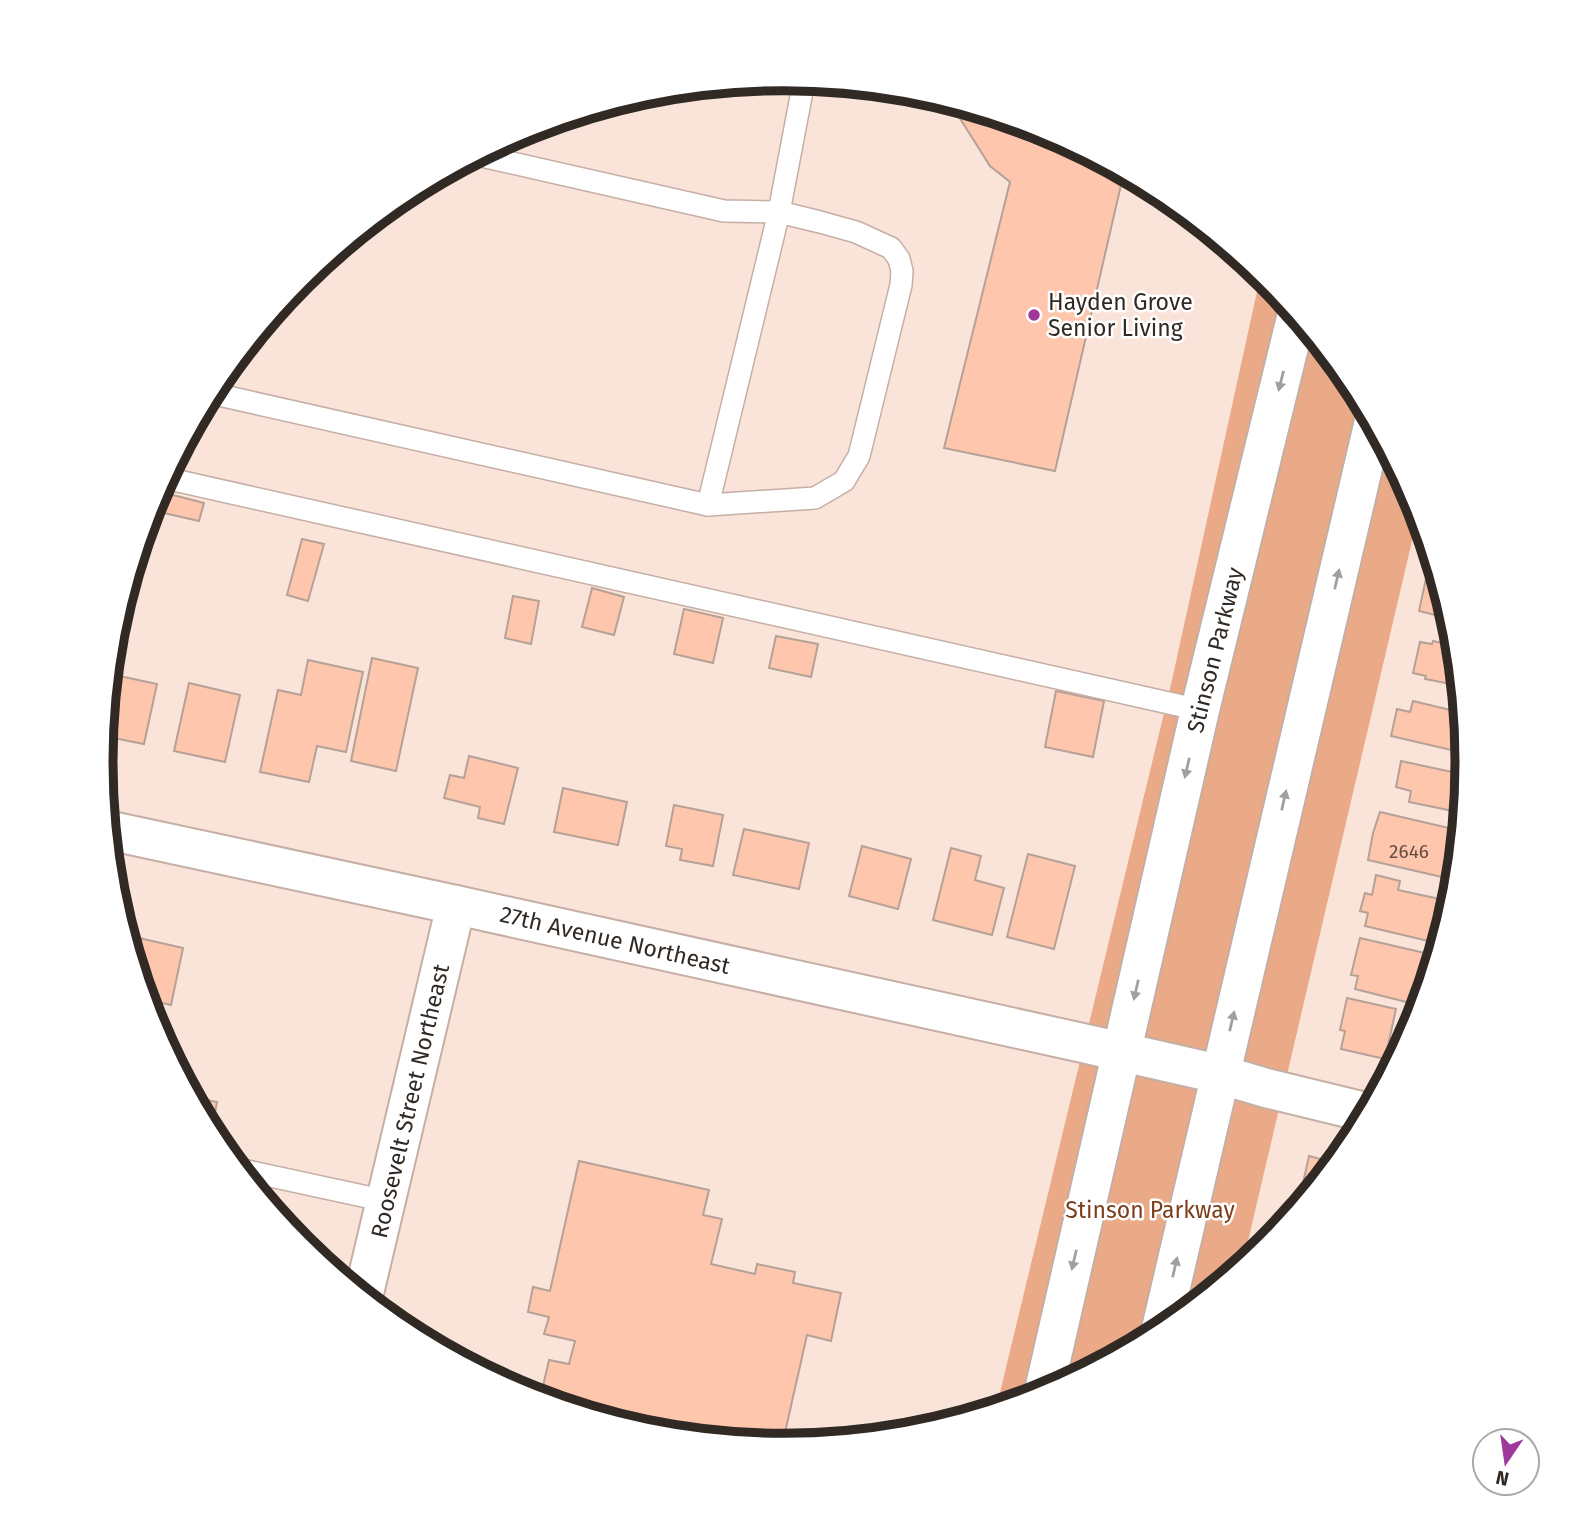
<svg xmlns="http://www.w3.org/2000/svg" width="1569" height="1525" font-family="'Fira Sans',sans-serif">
  <rect width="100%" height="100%" fill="#fae4d9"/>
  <polygon fill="#eaa987" points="1261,273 1268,279 1353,383 1416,501 1419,511 1242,1267 1164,1331 1046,1394 996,1409 1172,680"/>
  <g fill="#fec6ad" stroke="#b6a197" stroke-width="2">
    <polygon points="949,101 1047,131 1124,172 1055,471 944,448 1010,182 990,166"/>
    <polygon points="169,494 204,503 199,521 164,513"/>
    <polygon points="302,539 324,544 308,601 287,595"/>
    <polygon points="1427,574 1439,577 1452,619 1419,611"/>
    <polygon points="592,588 624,597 614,635 582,627"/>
    <polygon points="513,596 539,601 531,644 505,638"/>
    <polygon points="684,609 723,618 713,663 674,654"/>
    <polygon points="776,636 818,644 811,677 769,668"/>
    <polygon points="1433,641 1457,646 1461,686 1425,679 1426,676 1413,673 1420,642 1432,644"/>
    <polygon points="372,658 418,668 396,771 351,761"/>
    <polygon points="308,660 363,672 346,752 317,746 309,782 260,772 278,690 301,695"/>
    <polygon points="110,674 157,684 144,744 103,736"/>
    <polygon points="189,683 240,695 225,762 174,751"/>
    <polygon points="1056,691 1104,701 1093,757 1045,747"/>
    <polygon points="1413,701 1463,713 1467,750 1460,749 1460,752 1391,736 1397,709 1410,712"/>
    <polygon points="469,756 518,768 504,824 478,818 480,807 444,798 450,775 464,778"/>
    <polygon points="1401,761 1466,775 1458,812 1409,802 1411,791 1396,787"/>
    <polygon points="563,788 627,802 618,845 554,832"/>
    <polygon points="674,805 723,815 713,866 680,860 682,849 666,846"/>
    <polygon points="1380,812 1453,829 1442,877 1368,860 1373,833"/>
    <polygon points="744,829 809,843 799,889 733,875"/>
    <polygon points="862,846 911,859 898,909 849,896"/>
    <polygon points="951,848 981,856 975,880 1004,888 992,935 933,920"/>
    <polygon points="1028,854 1075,866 1054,949 1007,937"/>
    <polygon points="1376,875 1400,881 1398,890 1435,898 1442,902 1437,919 1447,922 1441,944 1365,926 1368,913 1360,911 1365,893 1372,895"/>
    <polygon points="126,935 183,948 171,1005 145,999"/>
    <polygon points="1360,938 1429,954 1428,957 1436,959 1422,1006 1355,989 1358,976 1351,975"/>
    <polygon points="1347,998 1396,1009 1385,1059 1341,1049 1345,1031 1340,1030"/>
    <polygon points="192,1097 217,1102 211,1134"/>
    <polygon points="1309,1156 1336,1163 1298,1210 1297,1210"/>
    <polygon points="579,1161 709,1190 703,1215 722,1219 711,1264 755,1274 757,1264 795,1272 793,1283 841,1293 831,1341 807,1335 782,1446 651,1433 540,1399 549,1360 569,1364 575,1341 544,1334 549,1317 528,1312 533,1287 550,1291"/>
  </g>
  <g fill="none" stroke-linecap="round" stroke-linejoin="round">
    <defs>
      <g id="service">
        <polyline points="210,393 708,505 815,498 844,481 859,456 901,285 902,271 899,259 891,248 856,232 820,222 779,212 724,211 477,155"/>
        <polyline points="165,478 1200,710"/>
        <polyline points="708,505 779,212 804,81"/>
        <polyline points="238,1169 386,1201"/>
      </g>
      <g id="minor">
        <polyline points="107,830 456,905 1087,1044 1219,1074 1266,1088 1369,1113"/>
        <polyline points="363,1297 456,905"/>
        <polyline points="1160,1333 1374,421"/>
        <polyline points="1043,1395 1200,710 1297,314"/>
      </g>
    </defs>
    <use href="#service" stroke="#c5afa5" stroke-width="24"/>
    <use href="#minor" stroke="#c5afa5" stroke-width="42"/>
    <use href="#service" stroke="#fff" stroke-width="21"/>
    <use href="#minor" stroke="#fff" stroke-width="38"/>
  </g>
  <defs><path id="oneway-solid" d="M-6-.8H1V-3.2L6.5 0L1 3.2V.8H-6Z" transform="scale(1.75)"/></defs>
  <g fill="#a29f9c">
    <use href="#oneway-solid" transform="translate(1281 381) rotate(104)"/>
    <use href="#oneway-solid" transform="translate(1337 579) rotate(-77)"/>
    <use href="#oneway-solid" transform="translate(1187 768) rotate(103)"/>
    <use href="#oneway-solid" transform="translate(1284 800) rotate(-77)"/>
    <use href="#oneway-solid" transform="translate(1136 990) rotate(103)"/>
    <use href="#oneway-solid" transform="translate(1232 1021) rotate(-77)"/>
    <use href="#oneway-solid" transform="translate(1074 1260) rotate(103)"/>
    <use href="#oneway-solid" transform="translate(1175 1267) rotate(-77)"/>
  </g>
  <circle fill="#9f389b" stroke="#fff" stroke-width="2.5" cx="1034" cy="315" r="7"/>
  <g text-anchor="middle" stroke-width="5" stroke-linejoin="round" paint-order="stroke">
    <g font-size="19" fill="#645046">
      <text x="1409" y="858">2646</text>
    </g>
    <g font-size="23" fill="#312924" stroke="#fff" text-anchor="start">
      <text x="1048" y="310">Hayden Grove<tspan x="1048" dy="26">Senior Living</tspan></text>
    </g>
    <g font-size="23" fill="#312924" stroke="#fff">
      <text transform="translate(1215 650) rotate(-76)" y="8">Stinson Parkway</text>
      <text transform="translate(615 940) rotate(13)" y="8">27th Avenue Northeast</text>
      <text transform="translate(410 1101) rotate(-77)" y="8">Roosevelt Street Northeast</text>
    </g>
    <g font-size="23" fill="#7b3e1a" stroke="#fff">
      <text x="1150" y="1218">Stinson Parkway</text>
    </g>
  </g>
  <path d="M0 0H1569V1525H0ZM113 762a671 671 0 1 1 1342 0a671 671 0 1 1-1342 0Z" fill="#fff" fill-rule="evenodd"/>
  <path fill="none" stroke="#312924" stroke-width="9" d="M113 762a671 671 0 1 1 1342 0a671 671 0 1 1-1342 0Z"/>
  <g transform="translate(1506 1462) rotate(193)"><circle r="33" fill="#ffffff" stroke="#ada9a7" stroke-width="2"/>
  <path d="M0-5L12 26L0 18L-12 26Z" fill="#9f389b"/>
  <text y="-10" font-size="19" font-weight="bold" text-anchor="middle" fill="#312924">N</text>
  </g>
</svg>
